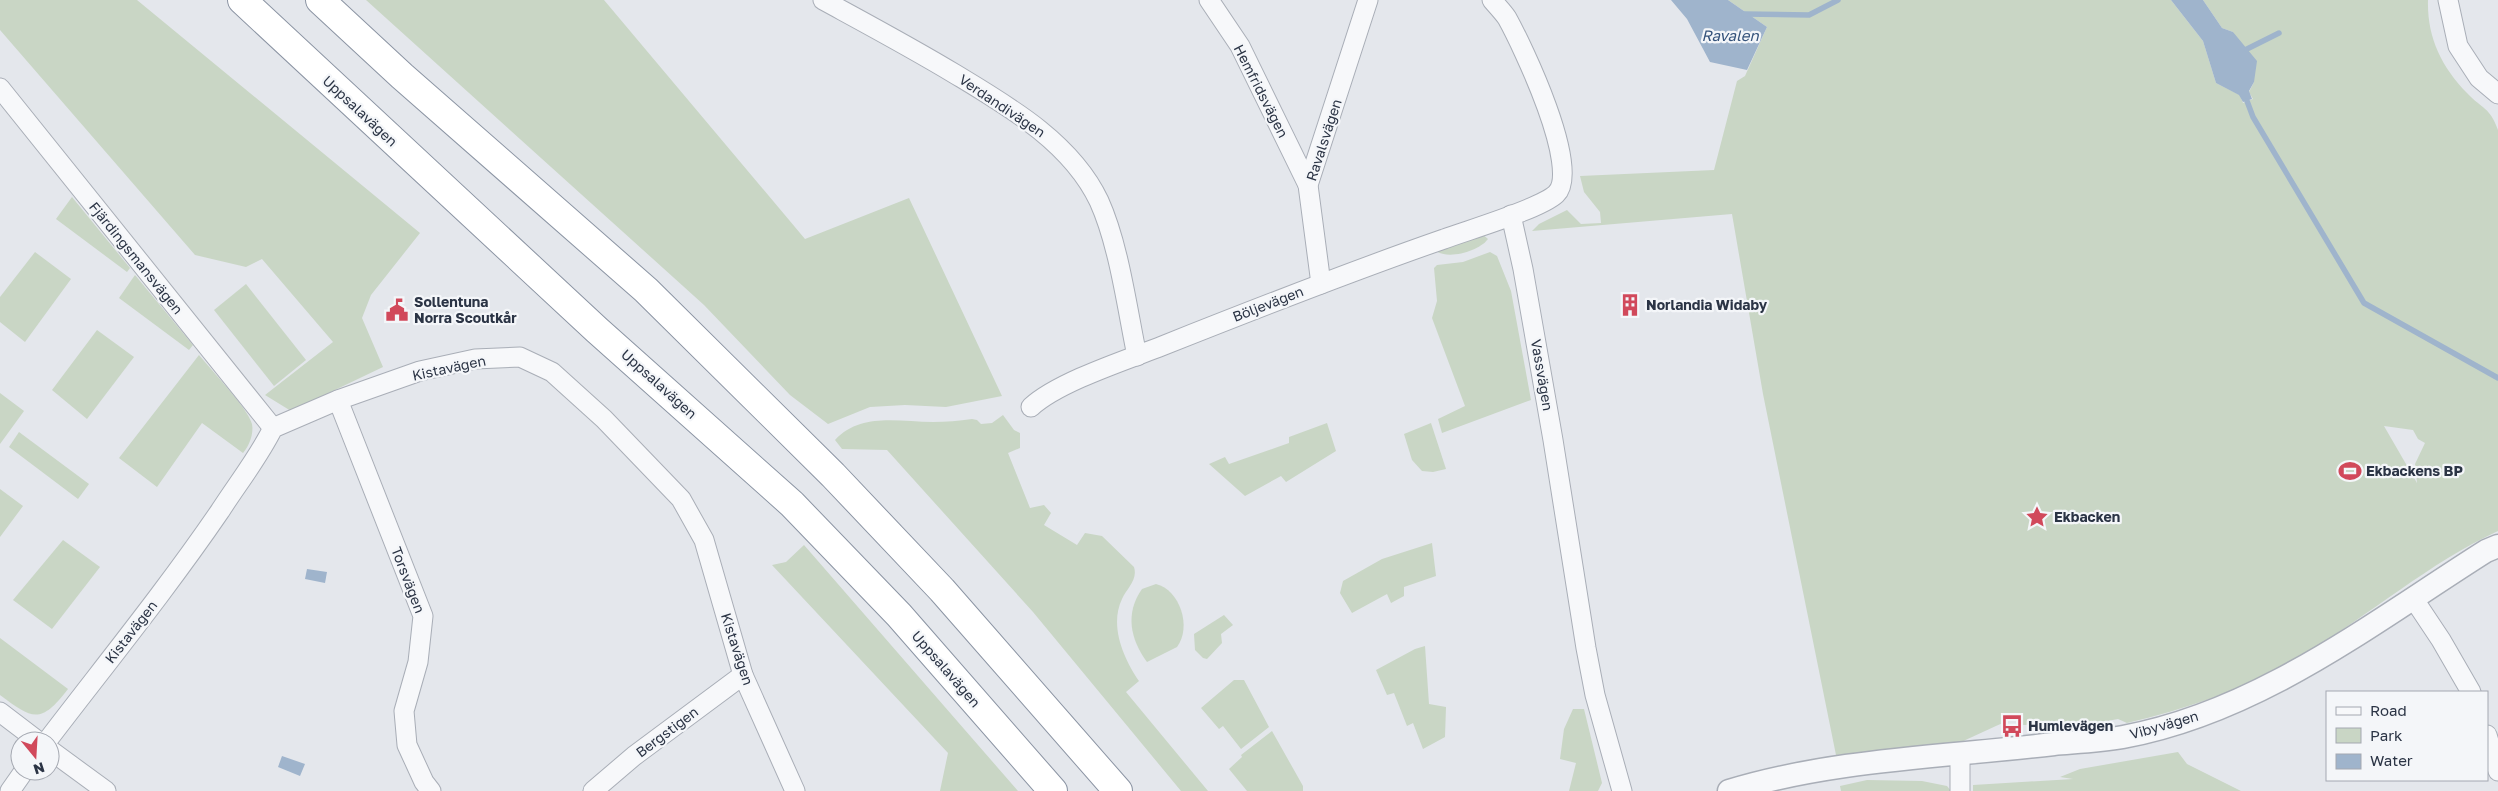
<svg xmlns="http://www.w3.org/2000/svg" width="2498" height="791" font-family="'Golos Text',sans-serif">
  <rect width="100%" height="100%" fill="#e4e7ec"/>
  <g fill="#c9d6c5" fill-rule="evenodd">
    <polygon points="0,0 137,0 420,233 371,295 362,318 383,367 291,411 265,395 333,342 262,259 246,267 195,255 0,30"/>
    <polygon points="366,0 604,0 805,239 909,198 1002,396 946,407 905,405 870,407 828,424 790,395 704,305"/>
    <path d="M1728,0h443l32,41 13,42 24,12 3,8 10,-4 -4,-7 5,-10 -21,-50 -11,-4 -19,-28h225c-1,37 13,66 39,93 15,16 23,14 31,37v401c-69,32 -127,83 -192,122 -55,34 -115,55 -179,70l-9,-4 -27,5 -70,1 -3,-10c-19,11 -40,18 -60,29l-122,11 -73,-361 -31,-180 -200,17 7,-7 28,-14 14,14 20,-1 -1,-11 -16,-20 -4,-16 134,-6 23,-89 8,-5 22,-49zM2384,426l29,4 5,9 7,4 -10,21 2,19z"/>
    <polygon points="72,197 130,268 127,272 56,219"/>
    <path d="M1482,234l6,5c-9,12 -39,21 -52,12z"/>
    <polygon points="35,252 71,279 25,342 0,322 0,297"/>
    <polygon points="1490,252 1497,256 1511,291 1531,400 1442,433 1438,419 1465,406 1432,318 1437,301 1434,268 1437,265 1463,262"/>
    <polygon points="135,275 193,345 189,350 119,298"/>
    <polygon points="246,284 306,360 274,386 214,310"/>
    <polygon points="97,330 134,357 87,419 52,390"/>
    <path d="M199,355c12,15 49,53 53,69 2,10 -3,22 -9,29l-41,-30 -45,64 -38,-29z"/>
    <polygon points="0,393 24,411 0,444"/>
    <path d="M1003,415l11,15 6,3v15l-12,5 22,55 14,-3 7,8 -7,12 33,20 8,-12 17,3 32,31c4,13 -7,21 -12,32 -13,27 2,60 17,82l-13,11 82,99h-27l-148,-179 -146,-162 -45,-1 -7,-9c26,-28 64,-18 98,-18 13,0 26,-1 39,-3l5,1 4,4 11,-1z"/>
    <polygon points="1327,423 1336,451 1286,482 1281,476 1245,496 1209,464 1225,457 1229,464 1289,443 1289,437"/>
    <polygon points="1431,423 1446,469 1433,472 1422,471 1412,460 1404,434"/>
    <polygon points="19,432 89,484 78,499 9,447"/>
    <polygon points="0,489 23,506 0,537"/>
    <polygon points="63,540 100,567 52,629 13,600"/>
    <polygon points="1432,543 1436,576 1404,587 1404,596 1391,603 1387,594 1352,613 1340,593 1343,581 1382,559"/>
    <polygon points="804,545 1018,791 940,791 948,753 772,565 786,562"/>
    <path d="M1156,584c24,6 36,43 21,63l-30,15c-17,-23 -22,-49 -5,-73z"/>
    <polygon points="1224,615 1233,625 1221,634 1222,643 1207,659 1203,658 1195,650 1194,634"/>
    <path d="M0,638l68,51c-27,35 -35,31 -68,6z"/>
    <polygon points="1425,646 1429,704 1446,707 1445,737 1423,749 1413,723 1407,726 1394,693 1387,695 1376,670 1415,649"/>
    <polygon points="1234,680 1244,680 1269,727 1241,749 1223,726 1219,729 1201,708"/>
    <polygon points="1573,709 1584,709 1602,783 1598,791 1569,791 1576,763 1560,759 1564,729"/>
    <polygon points="1272,731 1303,786 1303,791 1247,791 1229,769 1242,757 1241,755"/>
    <polygon points="2178,752 2187,764 2241,791 1973,791 1973,785 2073,779 2060,777 2080,769"/>
    <polygon points="1867,780 1922,781 1947,786 1951,791 1841,791 1840,786"/>
  </g>
  <g fill="#9fb4cc">
    <polygon points="1671,0 1728,0 1767,27 1747,70 1710,62 1687,19"/>
    <polygon points="2171,0 2203,0 2222,28 2233,32 2257,61 2254,82 2249,91 2252,99 2243,102 2239,95 2216,83 2203,41"/>
    <polygon points="307,569 327,572 325,583 305,579"/>
    <polygon points="282,756 305,764 300,776 278,767"/>
  </g>
  <g fill="none" stroke-linecap="round" stroke-linejoin="round">
    <g stroke="#9fb4cc" stroke-width="5.5">
      <polyline points="1744,14 1809,15 1838,0"/>
      <polyline points="2247,49 2279,33"/>
      <polyline points="2247,101 2253,117 2364,303 2498,378"/>
    </g>
    <defs>
      <g id="minor">
        <path d="M823,0c44,24 89,48 132,74 53,32 116,68 144,127 20,44 28,107 38,155"/>
        <polyline points="1209,0 1240,46 1308,185"/>
        <polyline points="2448,0 2458,46 2479,78 2498,94"/>
        <polyline points="0,88 273,428"/>
        <polyline points="1511,215 1523,269 1553,440 1586,648 1595,695 1622,791"/>
        <polyline points="1321,284 1308,185 1368,0"/>
        <polyline points="338,400 423,616 418,662 404,711 407,745 424,782 431,791"/>
        <path d="M1031,407c27,-25 95,-47 131,-61 93,-37 187,-74 282,-107 24,-9 96,-30 112,-45 26,-24 -34,-149 -49,-176 -4,-6 -10,-12 -15,-18"/>
        <polyline points="2413,598 2441,640 2471,692"/>
        <polyline points="0,712 38,741"/>
        <polyline points="2487,735 2498,771"/>
        <path d="M47,741c58,-76 119,-151 173,-230 18,-28 38,-53 53,-83l65,-28 82,-29 55,-12 45,-2 32,15 52,47 77,80 23,41 39,135 52,116"/>
        <polyline points="50,750 106,791"/>
        <polyline points="1960,755 1960,791"/>
        <polyline points="10,791 24,771"/>
        <polyline points="593,791 634,756 743,675"/>
      </g>
      <path id="tertiary" d="M1729,791c105,-32 216,-34 325,-47 23,-2 46,-3 69,-7 136,-25 249,-114 363,-186l12,-5"/>
      <g id="motorway">
        <polyline points="242,0 597,330 792,504 899,615 1053,791"/>
        <polyline points="320,0 402,76 646,290 833,475 942,590 1118,791"/>
      </g>
    </defs>
    <use href="#minor" stroke="#a9aeb7" stroke-width="21"/>
    <use href="#tertiary" stroke="#a9aeb7" stroke-width="25"/>
    <use href="#motorway" stroke="#8b94a3" stroke-width="30"/>
    <use href="#minor" stroke="#f7f8fa" stroke-width="19"/>
    <use href="#tertiary" stroke="#f7f8fa" stroke-width="22"/>
    <use href="#motorway" stroke="#fff" stroke-width="28"/>
  </g>
  <defs>
    <symbol id="building-bare" viewBox="-9 -9 18 18"><path d="M-4-6H4V6H1V3H-1V6H-4ZM-2.5-4.3h1.7v1.8h-1.7ZM.8-4.3h1.7v1.8H.8ZM-2.5-1h1.7V.8h-1.7ZM.8-1h1.7V.8H.8Z" fill="#d1495b" stroke="#f4f6f9" stroke-width="2.5" paint-order="stroke"/></symbol>
    <symbol id="civic-bare" viewBox="-9 -9 18 18"><path d="M-.6-6.5H3V-4.5H.6V-3L4-1V1h2V6H-6V1h2V-1L-.6-3ZM-1.2 2.5V6h2.4V2.5Z" fill="#d1495b" stroke="#f4f6f9" stroke-width="2.5" paint-order="stroke"/></symbol>
    <symbol id="stadium-bare" viewBox="-9 -9 18 18"><path d="M0-5a6.5 5 0 1 0 0 10a6.5 5 0 1 0 0-10ZM-3.5-1.8h7v3.6h-7Z" fill="#d1495b" stroke="#f4f6f9" stroke-width="2.5" paint-order="stroke"/></symbol>
    <symbol id="sight-bare" viewBox="-9 -9 18 18"><path d="M0-6L1.8-2.2L6-1.7L2.9 1.2L3.7 5.4L0 3.3L-3.7 5.4L-2.9 1.2L-6-1.7L-1.8-2.2Z" fill="#d1495b" stroke="#f4f6f9" stroke-width="2.5" paint-order="stroke"/></symbol>
    <symbol id="bus-bare" viewBox="-9 -9 18 18"><path d="M-5-6H5V4H4V6H2V4H-2V6H-4V4H-5ZM-3.5-4V0h7V-4ZM-3.5 1.2v1.5H-2V1.2ZM2 1.2v1.5H3.5V1.2Z" fill="#d1495b" stroke="#f4f6f9" stroke-width="2.5" paint-order="stroke"/></symbol>
  </defs>
  <g fill-rule="evenodd">
    <use href="#building-bare" x="1614" y="289" width="32" height="32"/>
    <use href="#civic-bare" x="381" y="294" width="32" height="32"/>
    <use href="#stadium-bare" x="2334" y="455" width="32" height="32"/>
    <use href="#sight-bare" x="2021" y="501" width="32" height="32"/>
    <use href="#bus-bare" x="1996" y="710" width="32" height="32"/>
  </g>
  <g text-anchor="middle" stroke-width="4.5" stroke-linejoin="round" paint-order="stroke">
    <g font-size="14" fill="#2b3445" stroke="#f4f6f9">
      <text transform="translate(1261 91) rotate(63)" y="5">Hemfridsvägen</text>
      <text transform="translate(1002 106) rotate(34)" y="5">Verdandivägen</text>
      <text transform="translate(360 111) rotate(43)" y="5">Uppsalavägen</text>
      <text transform="translate(1324 140) rotate(-72)" y="5">Ravalsvägen</text>
      <text transform="translate(136 258) rotate(51)" y="5">Fjärdingsmansvägen</text>
      <text transform="translate(1268 304) rotate(-21)" y="5">Böljevägen</text>
      <text transform="translate(449 368) rotate(-12)" y="5">Kistavägen</text>
      <text transform="translate(1542 375) rotate(80)" y="5">Vassvägen</text>
      <text transform="translate(659 384) rotate(42)" y="5">Uppsalavägen</text>
      <text transform="translate(408 580) rotate(69)" y="5">Torsvägen</text>
      <text transform="translate(131 632) rotate(-52)" y="5">Kistavägen</text>
      <text transform="translate(737 649) rotate(72)" y="5">Kistavägen</text>
      <text transform="translate(946 669) rotate(49)" y="5">Uppsalavägen</text>
      <text transform="translate(2164 725) rotate(-16)" y="5">Vibyvägen</text>
      <text transform="translate(667 732) rotate(-37)" y="5">Bergstigen</text>
    </g>
    <g font-size="14" font-weight="bold" fill="#2b3445" stroke="#f4f6f9" text-anchor="start">
      <text x="414" y="307">Sollentuna<tspan x="414" dy="16">Norra Scoutkår</tspan></text>
      <text x="1646" y="310">Norlandia Widaby</text>
      <text x="2366" y="476">Ekbackens BP</text>
      <text x="2054" y="522">Ekbacken</text>
      <text x="2028" y="731">Humlevägen</text>
    </g>
    <g font-size="15" font-style="italic" fill="#34527a" stroke="#f4f6f9">
      <text x="1730" y="41">Ravalen</text>
    </g>
  </g>
  <rect x="2326" y="691" width="162" height="90" fill="#f4f6f9" stroke="#a4a8b1"/>
  <rect x="2336" y="707" width="25" height="8" fill="#f7f8fa" stroke="#a4a8b1"/>
  <text x="2370" y="716" font-size="15" fill="#2b3445">Road</text>
  <rect x="2336" y="728" width="25" height="15" fill="#c9d6c5" stroke="#a4a8b1"/>
  <text x="2370" y="741" font-size="15" fill="#2b3445">Park</text>
  <rect x="2336" y="754" width="25" height="15" fill="#9fb4cc" stroke="#a4a8b1"/>
  <text x="2370" y="766" font-size="15" fill="#2b3445">Water</text>
  <g transform="translate(35 756) rotate(162)"><circle r="24" fill="#f4f6f9" stroke="#a4a8b1"/>
  <path d="M0-4L9 19L0 12L-9 19Z" fill="#d1495b"/>
  <text y="-8" font-size="14" font-weight="bold" text-anchor="middle" fill="#2b3445">N</text>
  </g>
</svg>
